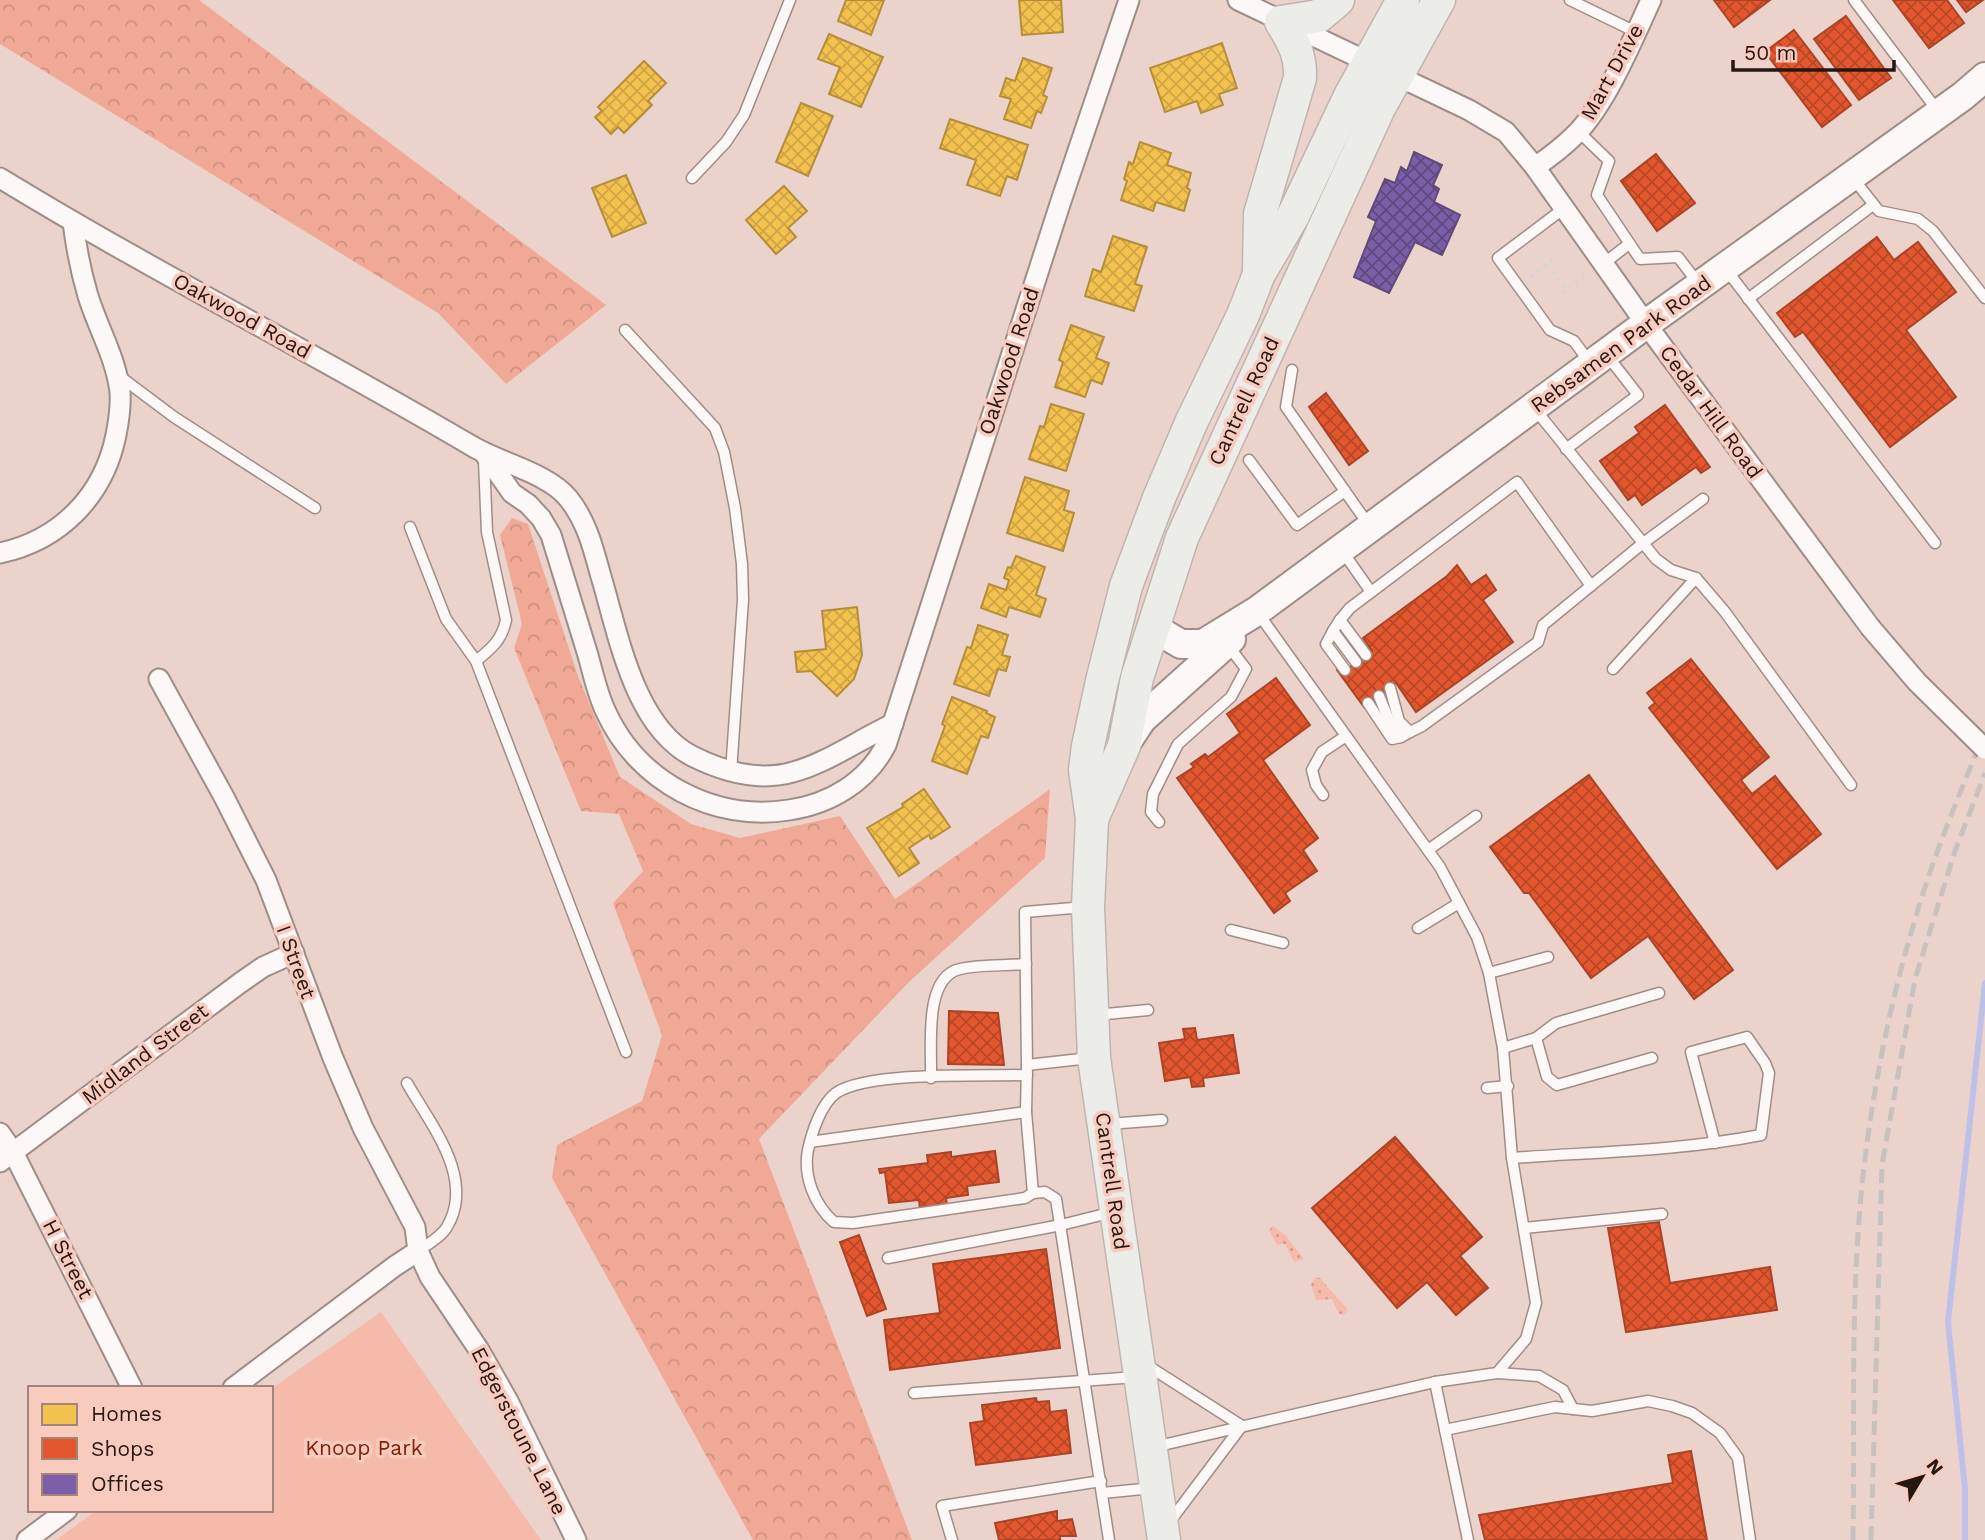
<svg xmlns="http://www.w3.org/2000/svg" width="1985" height="1540" font-family="'Work Sans',sans-serif">
  <defs>
    <pattern id="forest-crowns" width="20" height="18" patternUnits="userSpaceOnUse" patternTransform="scale(1.75)"><rect width="20" height="18" fill="#f1a997"/><path d="M2 6a3 3 0 1 1 6 0M12 15a3 3 0 1 1 6 0" fill="none" stroke="#ce9181"/></pattern>
    <pattern id="garden-dots" width="8" height="8" patternUnits="userSpaceOnUse" patternTransform="scale(1.75)"><rect width="8" height="8" fill="#f5baaa"/><path d="M2 2h.1M6 6h.1" fill="none" stroke="#d29f91" stroke-width="1.8" stroke-linecap="round"/></pattern>
    <pattern id="homes-cross-hatch" width="8" height="8" patternUnits="userSpaceOnUse" patternTransform="scale(1.75)"><rect width="8" height="8" fill="#f2c14e"/><path d="M0 0l8 8M0 8l8-8" fill="none" stroke="#cfa543"/></pattern>
    <pattern id="shops-cross-hatch" width="8" height="8" patternUnits="userSpaceOnUse" patternTransform="scale(1.75)"><rect width="8" height="8" fill="#e4572e"/><path d="M0 0l8 8M0 8l8-8" fill="none" stroke="#b94726"/></pattern>
    <pattern id="offices-cross-hatch" width="8" height="8" patternUnits="userSpaceOnUse" patternTransform="scale(1.75)"><rect width="8" height="8" fill="#7b5ea7"/><path d="M0 0l8 8M0 8l8-8" fill="none" stroke="#5f487f"/></pattern>
  </defs>
  <rect width="100%" height="100%" fill="#ebd3cc"/>
  <g fill="url(#forest-crowns)">
    <polygon points="0,0 199,0 606,305 506,384 438,313 0,44"/>
    <polygon points="512,518 528,524 578,676 620,777 691,824 740,838 840,816 895,899 1050,789 1045,858 909,982 759,1139 912,1540 753,1540 552,1178 557,1145 642,1101 662,1035 613,903 643,871 619,814 581,811 514,648 522,624 500,535"/>
  </g>
  <polygon fill="#f5baaa" points="381,1312 541,1540 56,1540 97,1510 271,1510 271,1389"/>
  <g fill="url(#garden-dots)">
    <polygon points="1273,1226 1285,1235 1304,1259 1294,1262 1285,1244 1277,1245 1269,1230"/>
    <polygon points="1316,1277 1320,1278 1348,1310 1343,1315 1339,1314 1332,1299 1316,1300 1311,1284"/>
  </g>
  <g fill="url(#homes-cross-hatch)" stroke="#b58e3c" stroke-width="2">
    <polygon points="846,0 884,0 871,35 838,21"/>
    <polygon points="1019,0 1061,0 1063,32 1022,35"/>
    <polygon points="829,34 883,57 861,107 829,94 840,67 818,59"/>
    <polygon points="1222,43 1237,88 1219,94 1223,105 1201,113 1197,101 1165,112 1150,68"/>
    <polygon points="1023,58 1052,68 1043,95 1047,97 1041,113 1037,111 1031,128 1004,119 1011,99 1000,96 1006,78 1015,81"/>
    <polygon points="644,61 666,83 648,101 652,105 624,133 618,127 611,134 595,117 602,111 598,107"/>
    <polygon points="801,103 833,116 808,176 776,162"/>
    <polygon points="950,119 1028,145 1017,180 1007,176 1000,196 967,185 976,160 940,148"/>
    <polygon points="1140,142 1171,153 1167,165 1191,173 1187,188 1190,190 1184,211 1156,202 1153,211 1121,200 1127,181 1124,179 1129,162 1133,164"/>
    <polygon points="626,175 646,223 612,237 592,188"/>
    <polygon points="784,186 807,211 788,228 796,237 776,254 746,220"/>
    <polygon points="1113,236 1147,247 1135,284 1142,286 1134,311 1085,296 1093,269 1101,272"/>
    <polygon points="1071,325 1104,337 1096,358 1109,363 1102,384 1091,380 1085,397 1055,387 1063,362 1059,360"/>
    <polygon points="1051,404 1084,414 1066,471 1029,459 1040,426 1044,427"/>
    <polygon points="1025,477 1069,491 1064,510 1074,513 1063,551 1007,533"/>
    <polygon points="1016,556 1045,567 1036,595 1046,599 1040,617 1009,607 1006,617 981,608 989,584 1006,590 1009,580 1004,578 1008,567 1011,568"/>
    <polygon points="857,607 862,655 854,679 837,696 811,671 797,672 795,652 826,649 822,611"/>
    <polygon points="978,625 1008,635 1002,655 1010,657 1006,671 998,669 989,696 954,684 967,647 971,648"/>
    <polygon points="952,697 987,711 986,713 995,717 988,738 981,736 967,774 932,761 945,726 942,724"/>
    <polygon points="924,789 950,827 931,839 929,835 909,848 919,863 899,876 867,828 903,807 902,804"/>
  </g>
  <g fill="url(#shops-cross-hatch)" stroke="#ab4426" stroke-width="2">
    <polygon points="1714,0 1770,0 1734,27"/>
    <polygon points="1893,0 1947,0 1964,23 1929,48"/>
    <polygon points="1957,0 1983,0 1966,12"/>
    <polygon points="1846,16 1891,78 1859,100 1814,39"/>
    <polygon points="1794,30 1851,105 1822,127 1765,52"/>
    <polygon points="1656,154 1695,203 1657,231 1621,181"/>
    <polygon points="1877,237 1894,260 1918,242 1956,292 1906,330 1956,397 1890,447 1803,332 1795,337 1777,313"/>
    <polygon points="1326,393 1368,451 1349,465 1309,407"/>
    <polygon points="1665,405 1710,467 1701,473 1696,467 1642,505 1635,495 1628,500 1600,461 1639,433 1635,427"/>
    <polygon points="1457,565 1471,585 1486,575 1496,590 1483,600 1513,642 1416,712 1396,683 1364,707 1337,670 1341,667 1344,671 1372,651 1363,638 1447,576"/>
    <polygon points="1691,659 1769,757 1741,780 1752,794 1775,776 1821,834 1777,869 1649,708 1655,703 1647,693"/>
    <polygon points="1276,678 1310,725 1263,760 1318,838 1303,850 1317,871 1285,893 1290,901 1274,913 1177,778 1194,767 1191,764 1205,754 1208,757 1240,733 1227,714"/>
    <polygon points="1589,775 1733,970 1694,999 1648,936 1591,978 1529,893 1524,893 1490,847"/>
    <polygon points="949,1011 998,1013 1004,1065 948,1064"/>
    <polygon points="1195,1028 1197,1040 1233,1035 1239,1073 1203,1078 1204,1086 1192,1087 1190,1077 1165,1081 1159,1043 1185,1039 1183,1029"/>
    <polygon points="1395,1137 1482,1237 1460,1256 1488,1288 1456,1315 1427,1282 1397,1308 1312,1208"/>
    <polygon points="995,1151 999,1182 967,1186 968,1195 946,1198 947,1206 920,1210 919,1200 889,1203 885,1172 880,1173 879,1169 928,1163 927,1155 951,1152 951,1157"/>
    <polygon points="1659,1222 1670,1283 1770,1267 1777,1310 1626,1332 1608,1228"/>
    <polygon points="859,1235 886,1309 867,1316 840,1242"/>
    <polygon points="1046,1249 1060,1348 890,1370 884,1320 940,1313 933,1264"/>
    <polygon points="1036,1398 1037,1402 1049,1401 1050,1412 1066,1410 1071,1453 976,1465 970,1423 984,1421 982,1405"/>
    <polygon points="1691,1451 1707,1540 1485,1540 1479,1515 1673,1483 1668,1455"/>
    <polygon points="1057,1511 1057,1521 1072,1519 1076,1536 1060,1536 1060,1540 999,1540 995,1523"/>
  </g>
  <polygon fill="url(#offices-cross-hatch)" stroke="#62497b" stroke-width="2" points="1414,152 1442,165 1433,185 1439,189 1434,202 1460,215 1442,255 1415,242 1389,293 1354,277 1376,221 1368,217 1385,179 1395,183 1401,167 1407,171"/>
  <g fill="none" stroke-linecap="round" stroke-linejoin="round">
    <polyline stroke="#bec0e8" stroke-width="6" points="1965,1540 1965,1489 1948,1322 1985,983"/>
    <defs>
      <g id="lane">
        <polyline points="1570,0 1636,32"/>
        <polyline points="1854,0 1937,110"/>
        <polyline points="1578,131 1609,161 1597,195 1640,259 1678,257 1698,283"/>
        <polyline points="1852,177 1879,211 1918,219 1933,231 1985,298"/>
        <polyline points="692,178 726,142 744,115 790,0"/>
        <polyline points="1563,209 1498,258 1550,330 1574,341 1590,363"/>
        <polyline points="1603,264 1629,244"/>
        <polyline points="1725,268 1935,543"/>
        <polyline points="1748,299 1873,205"/>
        <polyline points="625,330 715,428 724,452 735,508 742,564 743,600 731,772"/>
        <polyline points="1292,370 1286,407 1368,524"/>
        <polyline points="118,375 174,417 315,508"/>
        <polyline points="1534,408 1656,559 1671,570 1696,578 1725,612 1851,785"/>
        <polyline points="1566,449 1638,395 1606,354"/>
        <polyline points="1249,460 1297,525 1345,491"/>
        <path d="M484,461l3,71 19,88c-4,20 -15,29 -30,41l150,391"/>
        <polyline points="410,527 446,619 476,661"/>
        <polyline points="1343,552 1371,592"/>
        <polyline points="1340,620 1333,631 1356,662"/>
        <polyline points="1333,631 1326,644 1345,670"/>
        <polyline points="1366,655 1340,620 1350,608 1517,482 1591,586"/>
        <polyline points="1613,669 1696,578"/>
        <polyline points="1390,688 1399,721 1410,732 1422,726 1538,642 1543,625 1642,544 1703,499"/>
        <polyline points="1379,696 1391,725 1401,737 1410,732"/>
        <polyline points="1368,703 1392,739 1401,737"/>
        <polyline points="1323,795 1316,785 1312,770 1322,752 1346,736"/>
        <polyline points="1159,822 1151,812 1153,794 1178,744 1231,697 1246,669 1227,644"/>
        <polyline points="1428,850 1476,816"/>
        <polyline points="1418,928 1459,903"/>
        <polyline points="1231,930 1283,943"/>
        <polyline points="1489,973 1548,957"/>
        <polyline points="1096,1015 1148,1010"/>
        <polyline points="1536,1038 1547,1077 1557,1085 1652,1058"/>
        <polyline points="1503,1048 1536,1038 1556,1023 1659,993"/>
        <polyline points="1027,1065 1025,912 1085,907"/>
        <path d="M1027,1075c-42,1 -159,-4 -191,18 -15,11 -24,39 -28,57 -5,25 6,55 26,72l19,1 172,-25 8,-5 12,-1 11,7 53,341"/>
        <path d="M931,1078c1,-30 -8,-101 29,-109 21,-5 45,-3 66,-5"/>
        <path d="M407,1083c23,41 69,95 40,144 -6,10 -19,17 -29,24"/>
        <polyline points="1487,1088 1508,1086"/>
        <polyline points="1108,1124 1162,1120"/>
        <polyline points="810,1142 1026,1112"/>
        <path d="M1512,1158c83,-6 167,-7 249,-23l8,-62 -4,-10 -18,-26 -56,15 24,91"/>
        <polyline points="1033,1193 1026,1112 1027,1065 1090,1058"/>
        <polyline points="1524,1228 1662,1214"/>
        <polyline points="888,1258 1061,1225 1113,1212"/>
        <polyline points="1145,1364 1242,1426"/>
        <polyline points="1497,1373 1539,1376 1563,1390 1573,1409"/>
        <polyline points="1435,1382 1468,1540"/>
        <polyline points="914,1393 1136,1377"/>
        <polyline points="1445,1430 1555,1407 1592,1411 1648,1401 1672,1406 1692,1413 1720,1433 1738,1458 1750,1540"/>
        <polyline points="1154,1447 1435,1382 1497,1373 1526,1339 1536,1303 1512,1158 1503,1048 1489,973 1477,937 1440,867 1258,613"/>
        <polyline points="1102,1493 1153,1488"/>
        <polyline points="1168,1524 1241,1427"/>
        <polyline points="952,1540 942,1506 1101,1481"/>
      </g>
      <g id="street">
        <polyline points="1238,0 1469,110 1506,132 1535,167 1646,324 1870,627"/>
        <path d="M1535,167c15,-10 29,-21 42,-34 31,-33 55,-92 74,-133"/>
        <path d="M0,178c154,94 316,176 472,268 28,17 76,27 96,52 18,22 25,49 32,75 18,59 33,152 92,183 30,15 67,26 101,16 34,-9 67,-33 100,-48"/>
        <path d="M484,453l28,40 16,11 13,14 10,17c12,39 24,78 36,117 6,20 10,42 19,60 32,70 108,110 183,98 41,-6 78,-28 97,-65l175,-544 68,-201"/>
        <path d="M0,553c61,-13 104,-58 116,-118 3,-15 5,-28 4,-43 -4,-34 -22,-64 -32,-96 -7,-24 -12,-49 -15,-74"/>
        <polyline points="159,679 224,797 266,880 333,1058 363,1128 415,1227 418,1251 430,1277 479,1350 508,1401 576,1540"/>
        <polyline points="0,1133 13,1152 132,1388"/>
        <polyline points="0,1162 240,983 263,967 294,953"/>
        <polyline points="233,1388 395,1266 418,1251"/>
        <polyline points="27,1540 67,1510"/>
      </g>
      <g id="secondary">
        <polyline points="1152,627 1181,644 1203,644 1257,611 1646,324 1963,96 1985,77"/>
        <polyline points="1124,746 1142,719 1231,639"/>
      </g>
      <g id="primary">
        <path d="M1259,272l1,-58 40,-136c1,-23 -7,-37 -19,-56l38,-6 19,-16"/>
        <polyline points="1092,819 1124,746 1137,678 1182,538 1379,108 1439,0"/>
        <polyline points="1164,1540 1094,1058 1088,907 1092,819 1085,770 1088,746 1102,681 1126,586 1159,498 1191,423 1243,315 1259,274 1293,216 1350,96 1403,0"/>
      </g>
    </defs>
    <use href="#lane" stroke="#9f8d87" stroke-width="13"/>
    <use href="#street" stroke="#9f8d87" stroke-width="23"/>
    <use href="#secondary" stroke="#9f8d87" stroke-width="32"/>
    <use href="#primary" stroke="#c0b4b1" stroke-width="35"/>
    <g stroke="#dad3d1" stroke-width="3.5" stroke-dasharray="3.5 5" stroke-linecap="butt">
      <polyline points="1547,264 1567,290"/>
      <polyline points="1530,277 1553,259"/>
      <polyline points="1562,294 1587,275"/>
    </g>
    <use href="#lane" stroke="#fcf8f7" stroke-width="10"/>
    <use href="#street" stroke="#fcf8f7" stroke-width="19"/>
    <use href="#secondary" stroke="#fcf8f7" stroke-width="28"/>
    <use href="#primary" stroke="#ecece8" stroke-width="32"/>
    <g stroke="#c8c1bf" stroke-width="5" stroke-dasharray="14 7" stroke-linecap="butt">
      <path d="M1853,1540c2,-132 -4,-266 14,-397 13,-97 36,-195 69,-288 15,-41 32,-82 49,-123"/>
      <polyline points="1871,1540 1882,1165 1915,979 1955,851 1985,773"/>
    </g>
    <defs>
      <polyline id="street-bridge" points="1870,627 1917,682 1985,749"/>
    </defs>
    <use href="#street-bridge" stroke="#9f8d87" stroke-width="23" stroke-linecap="butt"/>
    <use href="#street-bridge" stroke="#fcf8f7" stroke-width="19"/>
  </g>
  <g text-anchor="middle" stroke-width="7" stroke-linejoin="round" paint-order="stroke">
    <g font-size="21" fill="#261713" stroke="#f8cbbf">
      <text transform="translate(1612 72) rotate(-61)" y="7">Mart Drive</text>
      <text transform="translate(242 316) rotate(29)" y="7">Oakwood Road</text>
      <text transform="translate(1621 344) rotate(-36)" y="7">Rebsamen Park Road</text>
      <text transform="translate(1009 361) rotate(-72)" y="7">Oakwood Road</text>
      <text transform="translate(1244 401) rotate(-65)" y="7">Cantrell Road</text>
      <text transform="translate(1711 412) rotate(54)" y="7">Cedar Hill Road</text>
      <text transform="translate(296 962) rotate(70)" y="7">I Street</text>
      <text transform="translate(145 1054) rotate(-37)" y="7">Midland Street</text>
      <text transform="translate(1112 1181) rotate(82)" y="7">Cantrell Road</text>
      <text transform="translate(68 1259) rotate(63)" y="7">H Street</text>
      <text transform="translate(519 1431) rotate(63)" y="7">Edgerstoune Lane</text>
    </g>
    <g font-size="21" fill="#842106" stroke="#f8cbbf">
      <text x="364" y="1455">Knoop Park</text>
    </g>
  </g>
  <rect x="28" y="1386" width="245" height="126" fill="#f8cbbf" stroke="#a4837a" stroke-width="2"/>
  <rect x="42" y="1404" width="35" height="21" fill="#f2c14e" stroke="#a4837a" stroke-width="2"/>
  <text x="91" y="1421" font-size="21" fill="#261713">Homes</text>
  <rect x="42" y="1438" width="35" height="21" fill="#e4572e" stroke="#a4837a" stroke-width="2"/>
  <text x="91" y="1456" font-size="21" fill="#261713">Shops</text>
  <rect x="42" y="1474" width="35" height="21" fill="#7b5ea7" stroke="#a4837a" stroke-width="2"/>
  <text x="91" y="1491" font-size="21" fill="#261713">Offices</text>
  <g transform="translate(1922 1477) rotate(52)" stroke="#f8cbbf" stroke-width="5" paint-order="stroke">
  <path d="M0-5L12 26L0 18L-12 26Z" fill="#261713"/>
  <text y="-10" font-size="19" font-weight="bold" text-anchor="middle" fill="#261713">N</text>
  </g>
  <path d="M1733 60v10h161v-10" fill="none" stroke="#261713" stroke-width="3.5"/>
  <text x="1744" y="60" font-size="21" fill="#261713" stroke="#f8cbbf" stroke-width="5" paint-order="stroke">50 m</text>
</svg>
